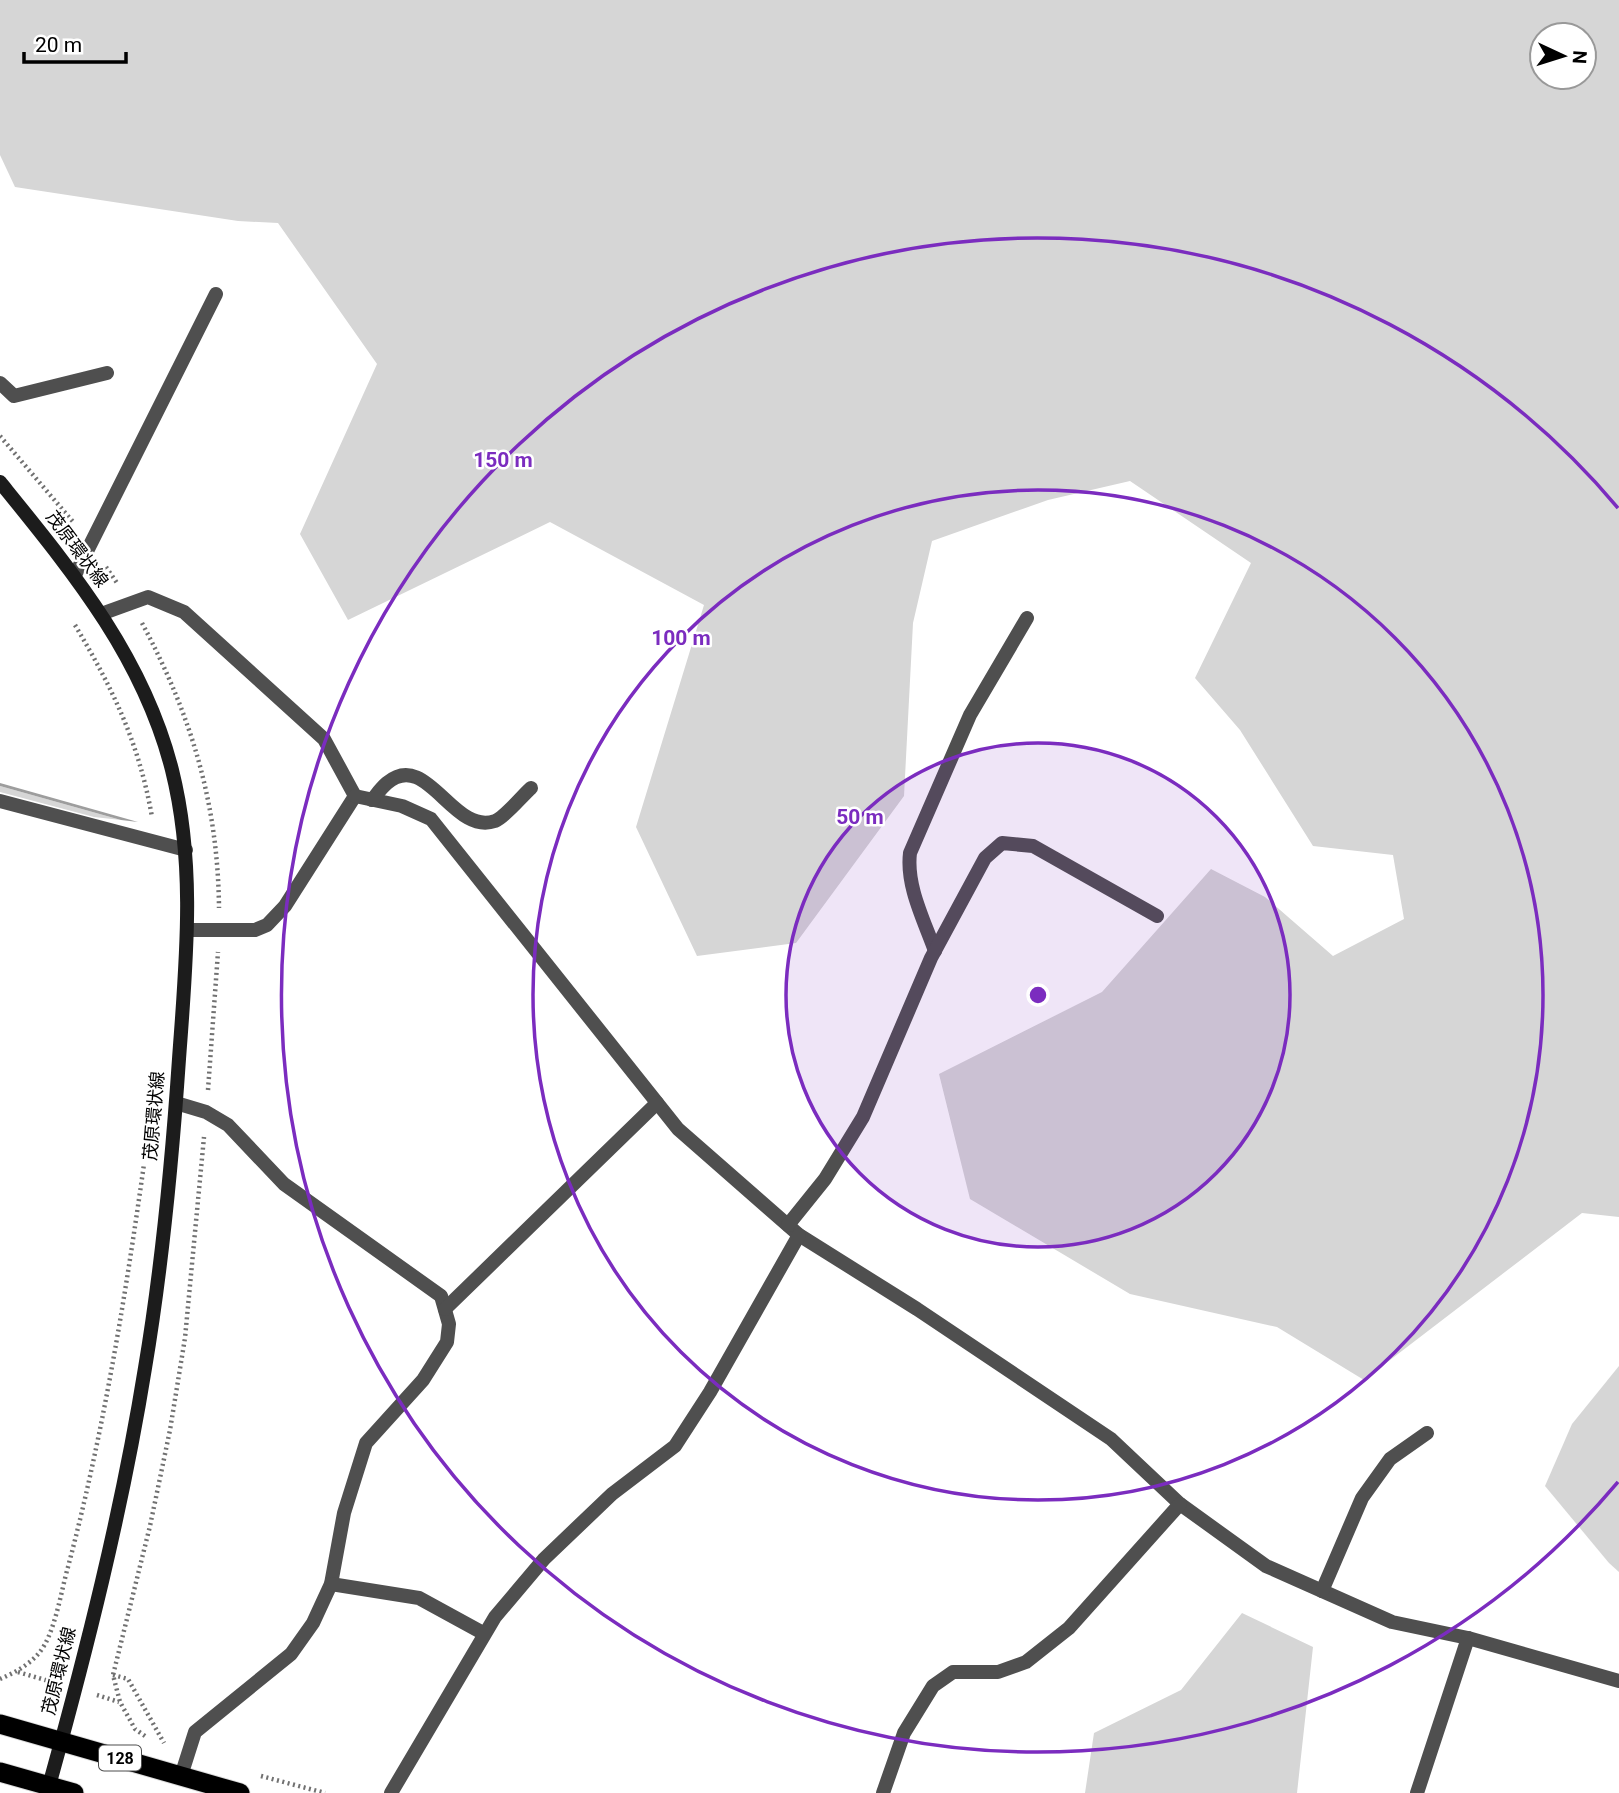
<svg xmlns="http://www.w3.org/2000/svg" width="1619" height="1793" font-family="Roboto,'Noto Sans JP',sans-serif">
  <rect width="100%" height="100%" fill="#fff"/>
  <g fill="#d6d6d6" fill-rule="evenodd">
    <path d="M0,0h1619v1217l-37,-4 -218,167 -87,-53 -147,-33 -160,-95 -31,-125 163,-82 109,-123 54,28 68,59 71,-37 -11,-64 -80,-9 -73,-116 -45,-52 56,-115 -121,-82 -82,19 -116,41 -19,82 -9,173 -108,147 -99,13 -61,-129 68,-222 -154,-83 -202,98 -48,-86 77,-170 -99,-141 -40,-2 -223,-34 -15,-32zM1542,35h42v42h-42z"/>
    <polygon points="0,786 121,820 94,817 0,792"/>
    <polygon points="1619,1366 1619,1572 1609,1563 1545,1486 1572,1424"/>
    <polygon points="1242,1613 1313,1647 1297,1793 1085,1793 1094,1733 1181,1690"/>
  </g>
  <polygon fill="#9d9d9d" points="0,783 138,822 121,820 0,786"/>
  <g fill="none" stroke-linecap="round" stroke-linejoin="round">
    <defs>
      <g id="trunk">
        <polyline points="0,1724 240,1793"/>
        <polyline points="0,1772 74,1793"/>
      </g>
    </defs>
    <use href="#trunk" stroke="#dbdbdb" stroke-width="21"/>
    <g stroke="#717171" stroke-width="4.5" stroke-dasharray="2 3.5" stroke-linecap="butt">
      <polyline points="0,436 74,523"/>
      <polyline points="106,567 117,583"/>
      <path d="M142,623c49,92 76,180 77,285"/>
      <path d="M75,625c38,64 64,118 77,192"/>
      <polyline points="208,1090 218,952"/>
      <polyline points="18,1672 52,1682"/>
      <polyline points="113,1675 128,1679 164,1743"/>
      <path d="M0,1679c14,-6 29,-14 39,-26 16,-19 22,-62 29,-86 35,-132 57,-268 76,-403"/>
      <polyline points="97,1695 119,1702"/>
      <polyline points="145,1736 135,1729 120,1702 113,1675 150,1526 170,1430 185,1338 204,1137"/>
      <polyline points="261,1776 325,1793"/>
    </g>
    <g stroke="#4f4f4f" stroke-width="14">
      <polyline points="0,383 14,396 107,373"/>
      <polyline points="75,575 216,294"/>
      <polyline points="101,614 148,597 184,612 324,739 355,796 285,906 267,925 255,930 188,930"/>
      <polyline points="355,796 402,806 431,819 678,1129 799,1235 917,1309 1111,1439 1180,1504 1266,1566 1392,1622 1468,1638 1619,1681"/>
      <path d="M372,800c5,-6 9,-12 15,-17 40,-34 66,53 108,38 10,-4 27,-25 36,-33"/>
      <polyline points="0,801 186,850"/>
      <path d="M935,951c-11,-31 -29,-65 -25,-98l60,-138 57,-97"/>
      <polyline points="176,1103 206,1112 228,1125 284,1184 441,1296 449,1324 447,1342 423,1380 366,1443 344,1513 331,1584 313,1623 291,1654 195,1732 181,1776"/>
      <polyline points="788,1225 825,1179 863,1117 931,958 985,858 1002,843 1033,846 1157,916"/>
      <polyline points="445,1309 657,1103"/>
      <polyline points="331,1584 419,1598 483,1633"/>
      <polyline points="1322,1591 1362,1498 1390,1459 1427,1433"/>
      <polyline points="391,1793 495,1617 544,1559 612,1494 675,1446 710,1392 799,1235"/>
      <polyline points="883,1793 904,1733 933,1686 953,1672 998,1672 1026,1662 1069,1628 1180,1504"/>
      <polyline points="1417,1793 1468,1638"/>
    </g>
    <path stroke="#1c1c1c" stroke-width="14" d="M0,482c72,89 143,174 172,288 24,96 14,192 7,289 -7,103 -17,208 -34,309 -23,143 -59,285 -98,425"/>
    <use href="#trunk" stroke="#000" stroke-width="19"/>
  </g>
  <circle cx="1038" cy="995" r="252" fill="#7b2cbf" fill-opacity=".12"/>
  <g fill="none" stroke="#7b2cbf" stroke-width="3.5">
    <circle cx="1038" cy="995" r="252"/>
    <circle cx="1038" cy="995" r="505"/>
    <path d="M1618 1482A757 757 0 1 1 1618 508"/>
  </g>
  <g text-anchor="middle" stroke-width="5" stroke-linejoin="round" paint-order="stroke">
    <rect fill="#fff" stroke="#4c4c4c" stroke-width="2" x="99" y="1745.5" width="42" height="25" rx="5"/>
    <g font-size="16" font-weight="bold" fill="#000">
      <text x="120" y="1764">128</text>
    </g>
    <g font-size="18" fill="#000" stroke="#fff">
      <text transform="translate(77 549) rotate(53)" y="6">茂原環状線</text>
      <text transform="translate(154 1116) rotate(-85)" y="6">茂原環状線</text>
      <text transform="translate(59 1671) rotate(-76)" y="6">茂原環状線</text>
    </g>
  </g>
  <circle cx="1038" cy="995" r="10" fill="#7b2cbf" stroke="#fff" stroke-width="3.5"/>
  <g font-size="21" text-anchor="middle" font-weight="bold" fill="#7b2cbf" stroke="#fff" stroke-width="5" stroke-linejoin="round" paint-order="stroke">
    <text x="503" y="467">150 m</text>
    <text x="681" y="645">100 m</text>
    <text x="860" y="824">50 m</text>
  </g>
  <g transform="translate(1563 56) rotate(94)"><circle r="33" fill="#ffffff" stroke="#999999" stroke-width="2"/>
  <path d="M0-5L12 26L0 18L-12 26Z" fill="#000000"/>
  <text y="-10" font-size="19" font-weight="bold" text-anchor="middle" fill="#000000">N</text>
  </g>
  <path d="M24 52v10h102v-10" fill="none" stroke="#000000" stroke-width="3.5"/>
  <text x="35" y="52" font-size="21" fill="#000000" stroke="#ffffff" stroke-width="5" paint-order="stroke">20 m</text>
</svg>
